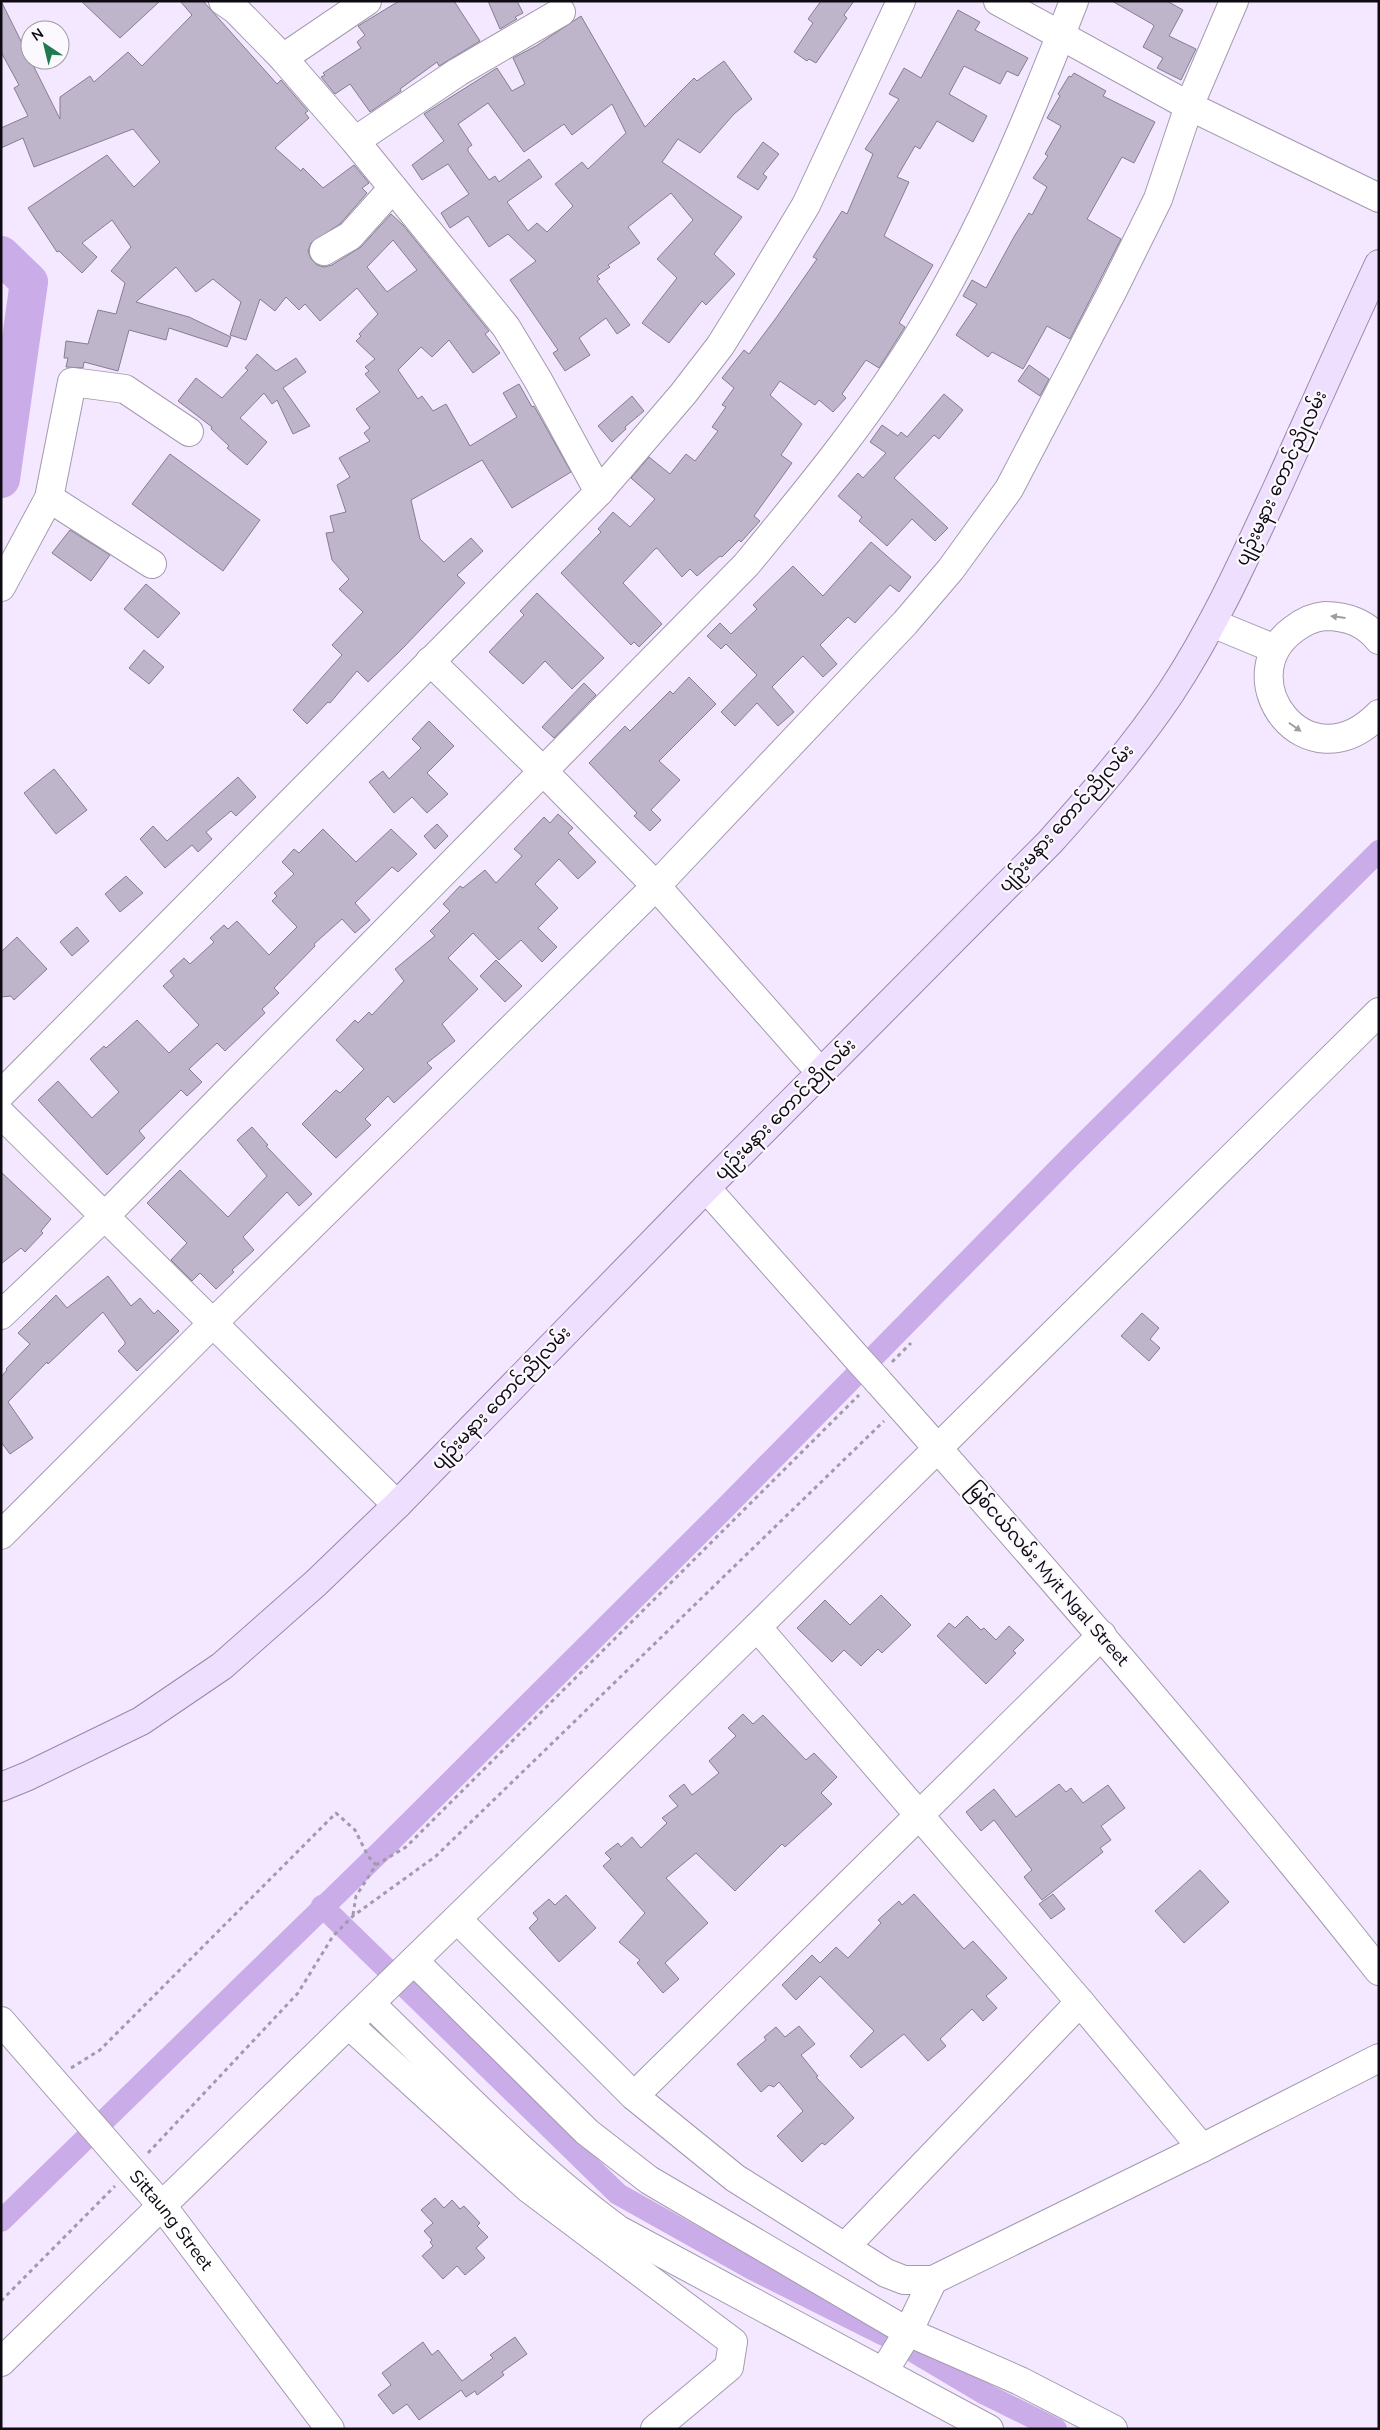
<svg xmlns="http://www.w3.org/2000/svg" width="1380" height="2430" font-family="'Nunito Sans','Noto Sans Myanmar',sans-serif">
  <rect width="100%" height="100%" fill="#f3e8ff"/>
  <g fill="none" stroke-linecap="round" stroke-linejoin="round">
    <g stroke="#caace8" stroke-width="22">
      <polyline points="322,1906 618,2194 752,2269 886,2336"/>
      <polyline points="1,2221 382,1850 724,1509 1073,1154 1379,851"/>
      <polyline points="916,2353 985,2394 1056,2429"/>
    </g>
    <polyline stroke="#caace8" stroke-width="38" points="1,255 29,282 1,479"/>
  </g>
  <g fill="#bfb5cb" stroke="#877d91" fill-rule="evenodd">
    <path d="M1,1l59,118v-22l30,-21 4,6 34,-30 14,14 50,-51 -12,-14h23l74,83 4,-4 27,31 -3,2 4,5 -34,30 26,23 2,-3 20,20 31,-23 15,18 -7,5 5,5 -27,31 -29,19 -3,8 3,8 6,6 7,2 8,-2 29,-18 30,-33 12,11 86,106 -4,3 15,19 -27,20 -24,-33 -17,17 -11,-10 -23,23 20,29 4,-3 11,15 13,-7 24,42 47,-29 -14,-24 16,-9 13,23 2,-1 37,66 -59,36 -30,-48 -71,40 9,39 24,23 27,-24 12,13 -26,24 8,8 -63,66 -34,33 -11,-11 -27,32 -2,-1 -21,22 -14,-14 49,-55 -10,-10 31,-33 -24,-23 10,-10 -17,-19 -6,-27 8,-1 -4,-16 16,-4 -9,-27 13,-8 -11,-19 31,-17 -6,-8 6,-5 -14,-19 24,-17 -15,-18 4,-3 -4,-4 10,-8 -19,-18 5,-5 -2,-2 19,-20 -21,-26 -37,33 -15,-17 -6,6 -13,-13 -11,14 -15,-12 -14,41 -16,-5 11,-33 -28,-23 -17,13 -20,-25 -40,35 53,15 42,20 -4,10 -58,-19 -3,12 -37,-10 -11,41 -34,-9 -1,6 -17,-1 2,-9h-4l2,-17 22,3 10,-34 18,4 9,-31 -14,-12 20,-24 -19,-27 -30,23 15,14 -15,16 -23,-22 -2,1 -29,-44 79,-53 27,32 26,-25 -27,-33 -99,38 -11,-29 -22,10v-20l27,-12 -14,-28 5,-3 -18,-33zM393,240l24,30 -30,22 -20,-25z"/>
    <polygon points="81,1 160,1 120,38"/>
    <polygon points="399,1 454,1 480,41 439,66 437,62 400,89 401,91 370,112 350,84 335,94 321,77 325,75 323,73 361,48 357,42 365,35 358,26"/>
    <polygon points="488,1 517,1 523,13 515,17 517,19 500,29"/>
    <polygon points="821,1 854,1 844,15 847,18 816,63 809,59 807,61 794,52 813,23 808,19"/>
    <polygon points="1112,1 1167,1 1183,10 1169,36 1196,49 1181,80 1157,68 1163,58 1143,47 1154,26 1152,24"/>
    <polygon points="958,10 980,22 975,30 1028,58 1018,76 1007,71 1000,84 964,66 949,94 987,116 973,142 937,121 920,149 915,146 897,177 909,182 884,236 933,265 899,323 905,327 879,368 866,360 842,394 846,398 833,412 819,400 815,405 780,381 770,395 802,424 781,455 792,463 754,516 760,521 741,542 739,540 722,557 720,556 697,576 690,569 682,577 657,548 655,549 623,583 662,624 639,647 634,642 631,645 561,573 601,532 598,529 613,512 630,527 655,499 631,478 649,457 670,474 686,454 695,461 718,431 712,427 726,407 722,405 734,388 722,378 744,350 749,354 776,318 817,259 813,257 842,211 847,214 873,154 865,149 899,99 889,94 904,68 921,78"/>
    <path d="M581,16l64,111 49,-49 3,3 27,-20 28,38 -18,15 -34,39 -22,-14 -16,23 80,55 -28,37 21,20 -29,31 -4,-4 -33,42 -27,-20 35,-45 -20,-19 36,-39 -22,-27 -43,34 12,16 -32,22 2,2 -13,9 3,3 -3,2 33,44 -13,9 -11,-16 -27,20 11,17 -25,16 -12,-18 5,-3 -48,-70 26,-19 -28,-27 -19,13 -21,-31 -18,12 -9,-15 28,-19 -21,-30 -26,16 -10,-15 32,-24 -20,-27 73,-46 15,23 13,-7 -12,-26 23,-12zM488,103l36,49 40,-28 8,11 40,-31 14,29 -38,36 -6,-7 -27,22 18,22 -26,26 -10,-9 -9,8 -21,-29 35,-25 -13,-18 -30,23 -4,-6 -6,4 -21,-29v-3l4,-3 -14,-21z"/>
    <polygon points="1074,73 1106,91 1103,96 1155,122 1134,163 1122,157 1087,219 1121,239 1070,339 1047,326 1023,369 992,352 988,357 956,335 977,304 963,296 972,280 986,288 1015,235 1029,213 1032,215 1047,187 1033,178 1048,156 1045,154 1061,126 1047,118 1060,96 1058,94 1069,76 1071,77"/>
    <polygon points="763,142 779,154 763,174 767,177 758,190 737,177"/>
    <polygon points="257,354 276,371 296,358 306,372 283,388 310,426 293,434 277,400 272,404 264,393 240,418 267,442 247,465 227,448 229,446 211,429 212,427 178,401 196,378 222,398 248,370 245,368"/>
    <polygon points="1029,365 1049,379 1040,396 1018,381"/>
    <polygon points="944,394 963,410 939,439 934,435 894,478 948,528 935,541 912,519 887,546 859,521 862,517 838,496 858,473 863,478 886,453 870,442 882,425 898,436 901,432 907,437"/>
    <polygon points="632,396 644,411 625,427 626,429 612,442 598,426"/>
    <polygon points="170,454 260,520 223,571 132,504"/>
    <polygon points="70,530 110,555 91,581 52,553"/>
    <polygon points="871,542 911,577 899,592 890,585 855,623 848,617 820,645 837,664 823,677 803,656 772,687 794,712 778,726 757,703 735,726 721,712 757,675 726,644 721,649 707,636 720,623 731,634 757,609 753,605 793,566 823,596"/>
    <polygon points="146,584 180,613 158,638 124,609"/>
    <polygon points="537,593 604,658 572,689 545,661 523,684 489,652 524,615 520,611"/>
    <polygon points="144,650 164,667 149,684 129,668"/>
    <polygon points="689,677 716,704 659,761 680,780 651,810 661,820 650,831 634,816 637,813 589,763 625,726 630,731 670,691 673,694"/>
    <polygon points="584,683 596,695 554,738 542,727"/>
    <polygon points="429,721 454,746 427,773 448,794 427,813 412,797 394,813 369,782 383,771 389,779 421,748 412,739"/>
    <polygon points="54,769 87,810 56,834 24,793"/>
    <polygon points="238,777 256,797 236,816 231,811 206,832 212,839 198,852 192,845 165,868 140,839 153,826 167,841"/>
    <polygon points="558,814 573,828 568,833 596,862 578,879 559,859 535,884 558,908 538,928 557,947 542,962 521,940 499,960 473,933 448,958 478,989 442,1024 455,1041 427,1063 432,1068 394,1103 388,1096 365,1119 371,1125 336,1158 302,1124 336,1090 340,1093 364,1069 336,1040 355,1020 358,1023 369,1012 372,1015 404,981 395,969 435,936 430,931 450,911 443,904 460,886 463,888 485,870 496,883 522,856 514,849 544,817 550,823"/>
    <polygon points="437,824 448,836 435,849 424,836"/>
    <polygon points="323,829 356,862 391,829 417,854 398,872 392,867 355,903 370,920 355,933 342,919 314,944 315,946 274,988 279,993 262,1009 265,1013 225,1051 217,1043 189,1069 202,1082 187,1096 181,1090 139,1131 145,1138 107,1175 38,1100 58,1081 92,1118 119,1092 90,1059 104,1046 106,1048 137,1020 169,1053 199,1025 163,986 174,976 170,971 184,958 190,964 214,942 210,938 224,925 228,929 237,921 269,955 297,927 272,901 277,896 274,893 294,874 282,862 294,849 299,853"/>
    <polygon points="126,876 143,893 120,912 105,894"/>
    <polygon points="77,927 89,941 72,956 60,942"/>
    <polygon points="17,937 47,969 14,1000 11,996 1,997 1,952"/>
    <polygon points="496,960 522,986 505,1002 480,976"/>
    <polygon points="252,1127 268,1145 266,1146 312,1194 299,1206 287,1192 243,1237 254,1250 232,1270 234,1272 216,1289 200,1273 192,1281 171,1260 187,1243 147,1203 180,1170 228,1217 267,1176 237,1140"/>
    <polygon points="1,1172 51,1219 41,1231 43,1233 25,1252 21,1248 1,1264"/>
    <polygon points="108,1276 131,1306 140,1298 154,1314 158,1310 179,1331 137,1371 118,1351 125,1344 125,1342 103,1312 48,1364 47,1362 8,1402 33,1438 10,1454 1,1442 1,1377 7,1370 6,1369 30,1344 18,1333 56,1295 67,1308"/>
    <polygon points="1142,1313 1159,1328 1150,1339 1160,1348 1149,1361 1121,1336"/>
    <polygon points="881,1595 911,1625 882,1653 878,1649 861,1666 844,1650 832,1662 797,1628 825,1600 850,1625"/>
    <polygon points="967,1616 981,1630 984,1628 996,1640 1009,1626 1024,1640 1013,1651 1016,1653 986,1684 937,1636 949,1623 955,1628"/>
    <polygon points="743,1714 753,1724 763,1715 806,1760 814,1753 837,1777 821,1793 832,1804 785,1847 782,1844 735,1891 696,1853 666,1878 708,1923 665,1963 679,1979 663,1993 637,1963 640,1960 619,1942 645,1913 603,1866 611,1859 605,1853 618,1843 621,1847 632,1837 641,1848 667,1823 662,1818 678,1806 669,1796 684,1784 692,1795 719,1773 709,1761 736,1736 728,1728"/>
    <polygon points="1059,1784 1066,1792 1071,1788 1083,1803 1108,1785 1125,1808 1101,1826 1111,1840 1100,1848 1103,1852 1042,1900 1024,1877 1032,1870 994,1820 981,1831 966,1812 994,1789 1016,1817"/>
    <polygon points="1200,1870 1229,1902 1184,1943 1155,1911"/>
    <polygon points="914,1894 964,1949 973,1941 1007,1978 986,1996 997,2008 983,2021 972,2009 940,2039 946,2046 928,2061 904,2034 861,2068 850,2056 874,2031 820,1976 796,2000 782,1985 812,1955 820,1963 836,1947 848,1958 881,1923 878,1920 899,1901 902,1905"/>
    <polygon points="1053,1894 1065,1909 1051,1919 1039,1904"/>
    <polygon points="566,1895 596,1928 559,1962 529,1928 538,1919 533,1913 549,1899 555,1905"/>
    <polygon points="799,2026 815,2044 801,2055 818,2076 816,2077 854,2118 825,2145 822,2143 802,2162 777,2136 803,2111 779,2082 774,2087 769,2085 761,2092 737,2064 766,2040 764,2037 776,2027 785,2037"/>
    <polygon points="435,2198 444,2208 452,2200 460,2209 464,2206 480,2223 477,2226 488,2237 476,2248 485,2258 465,2275 457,2266 443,2279 422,2256 433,2246 430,2242 432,2240 424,2231 433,2223 421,2210"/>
    <polygon points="515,2337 527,2354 502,2372 504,2375 477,2395 475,2391 466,2397 461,2390 419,2420 407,2404 393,2414 378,2395 391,2385 382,2373 423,2342 432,2355 438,2350 462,2381 493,2358 490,2355"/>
  </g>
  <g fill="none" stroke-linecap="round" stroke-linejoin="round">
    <defs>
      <g id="minor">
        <polyline points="223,1 236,10 283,58 355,141 506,327 538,380 599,492"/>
        <polyline points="998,1 1189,106 1379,198"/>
        <polyline points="283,58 367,1"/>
        <polyline points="355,141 458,72 561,12"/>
        <polyline points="324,251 350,236 393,188"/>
        <polyline points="49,498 152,564"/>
        <polyline points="1,587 49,498 72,382 125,389 189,432"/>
        <polyline points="1212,623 1275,649"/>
        <path d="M1379,640c-13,-17 -33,-24 -54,-24 -11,1 -22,6 -31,13 -67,48 12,159 85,85"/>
        <polyline points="430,661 543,771 656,886 821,1073"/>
        <polyline points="1,1094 599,492 683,394 720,346 755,290 806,205 901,1"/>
        <polyline points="1,1114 397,1505"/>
        <polyline points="706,1188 857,1358"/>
        <path d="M1,1315l104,-99 641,-651c63,-76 127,-154 178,-239 61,-102 107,-214 150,-325"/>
        <path d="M877,1380c172,193 341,388 502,591"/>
        <polyline points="1,1535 214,1322 656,886 905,623 951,569 1009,489 1113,290 1158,199 1189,106 1234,1"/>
        <polyline points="757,1627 1080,2002"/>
        <polyline points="458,1920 634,2096 735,2178 886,2273 904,2280 933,2280 1202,2148 1379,2058"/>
        <polyline points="414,1961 587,2132 649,2180 908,2332 1020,2381 1113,2429"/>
        <path d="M371,2004c80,77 158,160 248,226l370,199"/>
        <path id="s1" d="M1,2021l162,186 167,222"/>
        <polyline points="349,2025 528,2188 733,2342 729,2367 655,2429"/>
        <polyline points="634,2096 1102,1635"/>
        <polyline points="845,2247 1080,2002 1202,2148"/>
        <polyline points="1,2362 757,1627 1379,1012"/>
        <polyline points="884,2371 908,2332 933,2280"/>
      </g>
      <path id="major" d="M1,1787l27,-11 113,-55 81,-55 94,-83 81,-78 309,-317 344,-346c43,-48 85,-96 121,-150 43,-65 75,-137 108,-208 33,-73 66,-147 100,-220"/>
    </defs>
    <use href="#minor" stroke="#a49aaf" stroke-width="30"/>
    <use href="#major" stroke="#9986ab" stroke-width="30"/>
    <g stroke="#a29aac" stroke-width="3" stroke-dasharray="4 4" stroke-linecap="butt">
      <polyline points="892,1362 911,1343"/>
      <polyline points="353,1915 356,1896 376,1865 406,1847 859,1395"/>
      <polyline points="71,2068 100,2050 336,1813 355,1830 368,1856 376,1865"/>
      <polyline points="148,2153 298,1993 333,1936 353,1916 436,1856 884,1421"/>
      <polyline points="1,2301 115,2186"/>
    </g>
    <use href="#minor" stroke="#fff" stroke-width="28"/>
    <use href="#major" stroke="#efdffe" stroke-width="28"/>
    <defs>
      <polyline id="minor-bridge" points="857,1358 877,1380"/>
    </defs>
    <use href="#minor-bridge" stroke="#a49aaf" stroke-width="30" stroke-linecap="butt"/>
    <use href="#minor-bridge" stroke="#fff" stroke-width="28"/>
  </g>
  <defs><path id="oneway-solid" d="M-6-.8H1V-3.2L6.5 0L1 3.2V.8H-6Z" transform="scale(1.25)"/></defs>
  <g fill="#9f9da0">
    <use href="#oneway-solid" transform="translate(1338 617) rotate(-173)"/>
    <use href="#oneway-solid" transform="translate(1295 727) rotate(35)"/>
  </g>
  <g text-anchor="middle" stroke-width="4.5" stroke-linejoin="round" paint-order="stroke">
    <g font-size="18" fill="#0e0a12" stroke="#fcf9fe">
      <text transform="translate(1281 478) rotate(-65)" y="6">ပျဉ်းမနား တောင်ညိုလမ်း</text>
      <text transform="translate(1066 818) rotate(-48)" y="6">ပျဉ်းမနား တောင်ညိုလမ်း</text>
      <text transform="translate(785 1109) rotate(-45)" y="6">ပျဉ်းမနား တောင်ညိုလမ်း</text>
      <text transform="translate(501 1398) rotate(-46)" y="6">ပျဉ်းမနား တောင်ညိုလမ်း</text>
      <text transform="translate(1048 1574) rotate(49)" y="6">မြစ်ငယ်လမ်း Myit Ngal Street</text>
      <text dy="6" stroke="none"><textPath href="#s1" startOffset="262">Sittaung Street</textPath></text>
    </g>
  </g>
  <rect width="1380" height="2430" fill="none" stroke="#0e0a12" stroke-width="5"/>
  <g transform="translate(45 45) rotate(325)"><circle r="24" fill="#fcf9fe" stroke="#9d99a0"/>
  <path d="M0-4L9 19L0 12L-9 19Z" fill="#207a4e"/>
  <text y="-8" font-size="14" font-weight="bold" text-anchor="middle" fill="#0e0a12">N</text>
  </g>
</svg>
